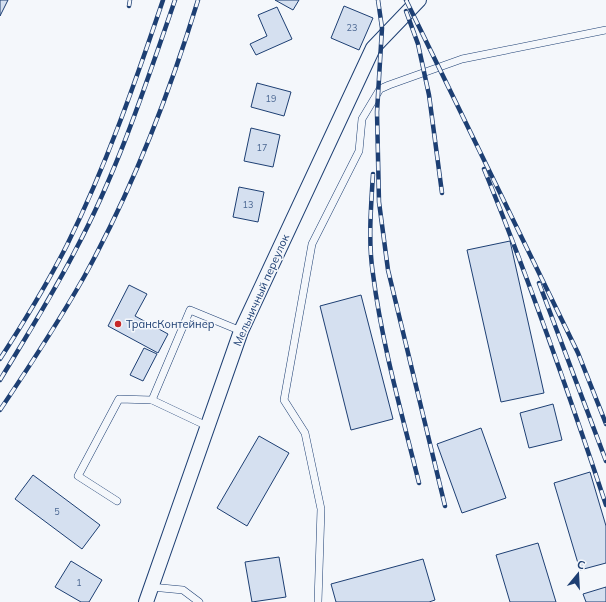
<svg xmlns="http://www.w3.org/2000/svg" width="606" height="602" font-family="Mulish,sans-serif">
  <rect width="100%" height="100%" fill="#f4f7fb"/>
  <g fill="#d5e0f0" stroke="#1d3f73">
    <polygon points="0,0 8,0 0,16"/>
    <polygon points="275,0 299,0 293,10"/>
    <polygon points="344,6 373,18 359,50 331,38"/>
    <polygon points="277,7 292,39 256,55 250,44 267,36 258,15"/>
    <polygon points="257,83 291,92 284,116 251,107"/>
    <polygon points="251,128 280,135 273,167 244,161"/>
    <polygon points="239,187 264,192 258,222 233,217"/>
    <polygon points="510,241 544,393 501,402 467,250"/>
    <polygon points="129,285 147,294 135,316 168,334 158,353 108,326"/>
    <polygon points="361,295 393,419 351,430 320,306"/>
    <polygon points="144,348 157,354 143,381 130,375"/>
    <polygon points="553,404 562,440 529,448 520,413"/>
    <polygon points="481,428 506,498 462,513 437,444"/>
    <polygon points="259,436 289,453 247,526 217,508"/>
    <polygon points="590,472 606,526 606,563 580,570 554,483"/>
    <polygon points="33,475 100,525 82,549 15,499"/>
    <polygon points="538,543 556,602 510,602 496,555"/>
    <polygon points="279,557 286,597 252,602 245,562"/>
    <polygon points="423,559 435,600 429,602 336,602 331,584"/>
    <polygon points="71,561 102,580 89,602 81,602 55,587"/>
    <polygon points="606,587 606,602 586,602 583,594"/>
  </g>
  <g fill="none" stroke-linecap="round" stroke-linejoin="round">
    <defs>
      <g id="lane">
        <polyline points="152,400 207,426"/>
        <polyline points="117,501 78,476 119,399 152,400 190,310 241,331"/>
        <polyline points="151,587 183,590 199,602"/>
        <polyline points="318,602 321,509 305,433 284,400 312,244 359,151 362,119 380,89 389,85 462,59 606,30"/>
      </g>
      <polyline id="street" points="146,602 241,331 373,48 419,0"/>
    </defs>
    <use href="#lane" stroke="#1d3f73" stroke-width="8"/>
    <use href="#street" stroke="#1d3f73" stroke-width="16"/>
    <use href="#lane" stroke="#f4f7fb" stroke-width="7"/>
    <use href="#street" stroke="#f4f7fb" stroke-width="14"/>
    <defs>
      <g id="rail">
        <polyline points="378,0 382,28 377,112 379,202 388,270 445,506"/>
        <polyline points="406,0 578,353 606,424"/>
        <polyline points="129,6 130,0"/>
        <polyline points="406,11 418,44 429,95 442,193"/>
        <path d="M484,169c45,110 84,222 122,336"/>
        <path d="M373,174c-2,33 -5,68 0,100 9,71 29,140 46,209"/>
        <polyline points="539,283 606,461"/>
        <path d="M0,359c24,-37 47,-75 67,-114 39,-79 68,-162 96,-245"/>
        <path d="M0,380c26,-43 53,-86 76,-131 42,-79 70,-165 99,-249"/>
        <path d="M0,410c29,-43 58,-87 84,-133 48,-87 85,-182 114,-277"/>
      </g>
    </defs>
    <use href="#rail" stroke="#1d3f73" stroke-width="4.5"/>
    <use href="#rail" stroke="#f4f7fb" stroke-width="3" stroke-dasharray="9" stroke-linecap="butt"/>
  </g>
  <circle fill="#c62828" stroke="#f4f7fb" stroke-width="1.5" cx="118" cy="324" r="4"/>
  <g text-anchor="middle" stroke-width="3" stroke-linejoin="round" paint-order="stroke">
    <g font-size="9" fill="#4b6792">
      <text x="352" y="31">23</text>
      <text x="271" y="102">19</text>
      <text x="262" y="151">17</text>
      <text x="248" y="208">13</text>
      <text x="57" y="515">5</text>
      <text x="79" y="586">1</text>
    </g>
    <g font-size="11" fill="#1d3f73" stroke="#f4f7fb">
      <text transform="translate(261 290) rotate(-66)" y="4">Мельничный переулок</text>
    </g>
    <g font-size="11" fill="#1d3f73" stroke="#f4f7fb" text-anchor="start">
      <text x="126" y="328">ТрансКонтейнер</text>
    </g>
  </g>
  <g transform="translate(578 574) rotate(18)" stroke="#f4f7fb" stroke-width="3" paint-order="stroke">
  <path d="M0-3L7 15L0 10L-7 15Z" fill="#1d3f73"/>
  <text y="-6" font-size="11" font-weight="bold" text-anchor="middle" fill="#1d3f73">С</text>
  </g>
</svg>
